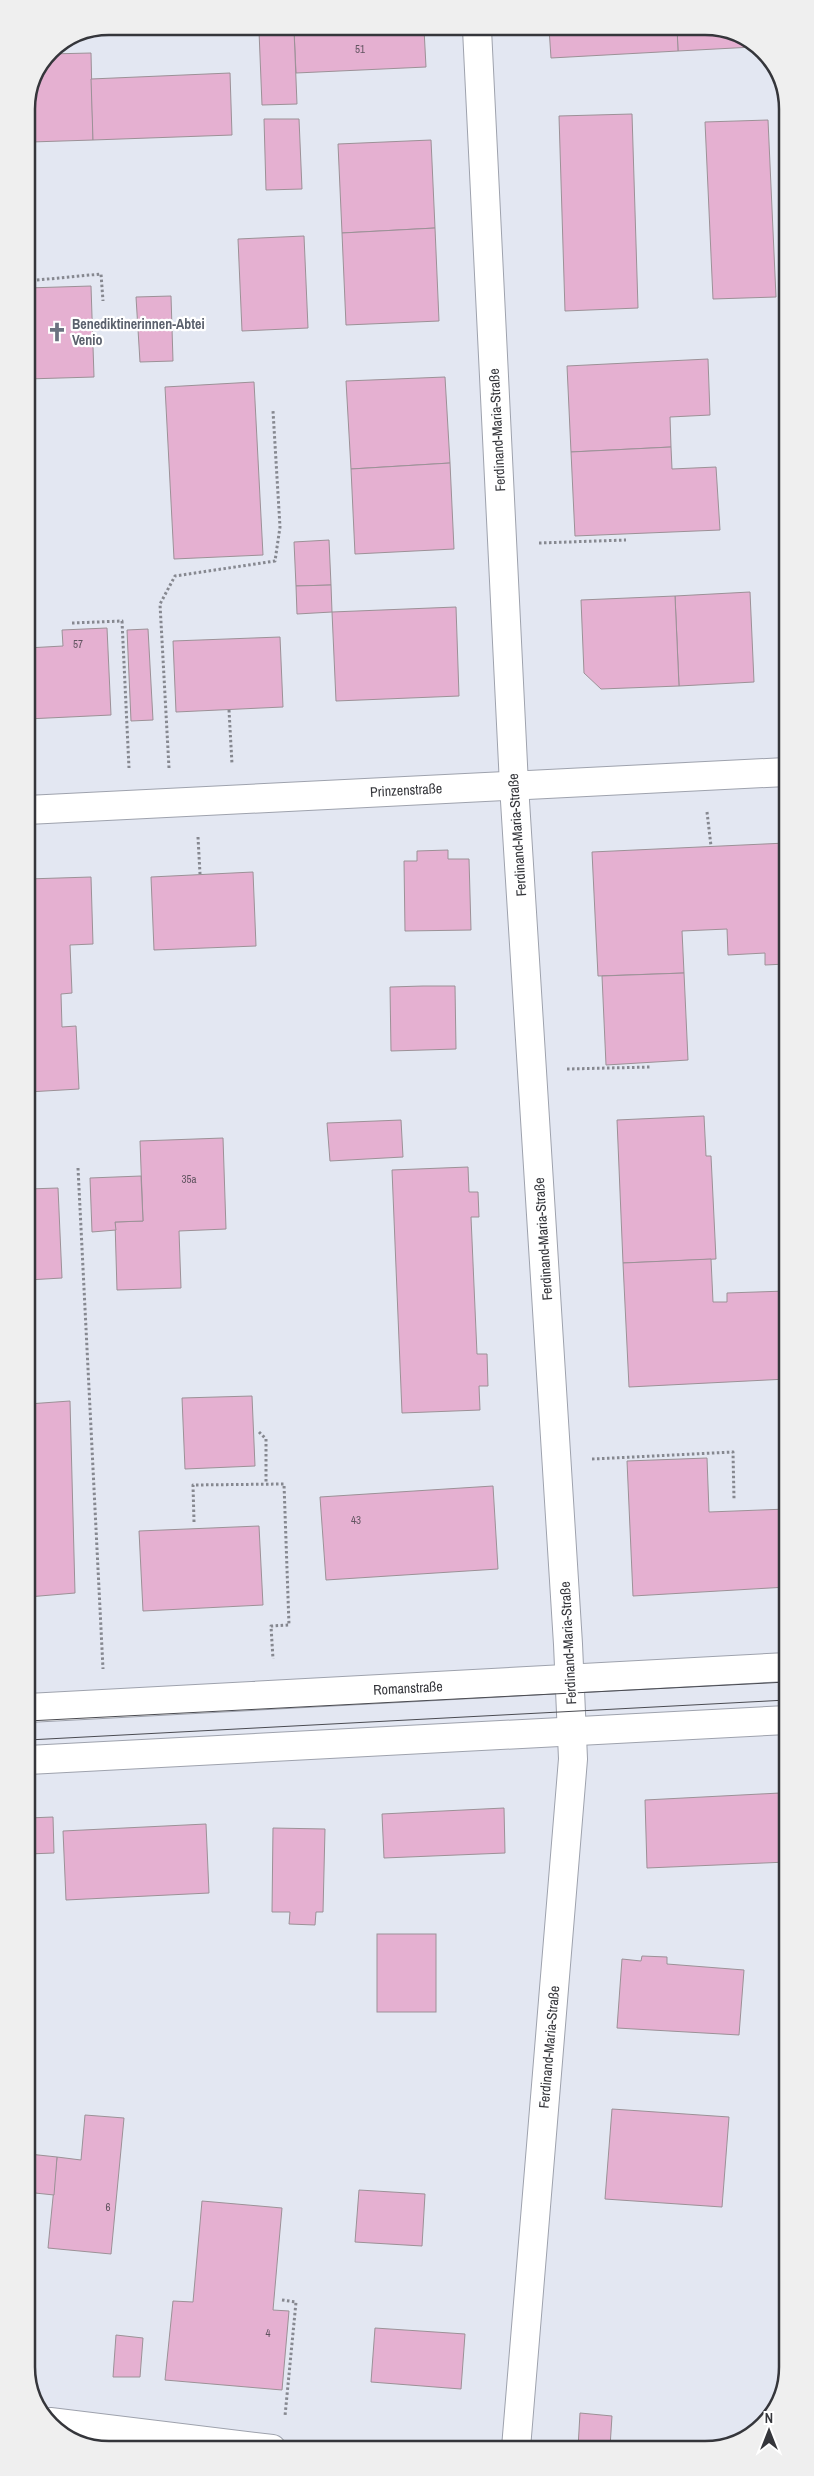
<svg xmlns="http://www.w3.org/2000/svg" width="814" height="2476" font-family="'Archivo Narrow',sans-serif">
  <rect width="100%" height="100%" fill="#e3e7f2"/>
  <g fill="#e5b0d1" stroke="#9c9197">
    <polygon points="710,26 753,44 753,47 678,51 677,27"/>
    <polygon points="677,27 678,51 551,58 549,28"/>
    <polygon points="424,29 426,67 296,73 294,30"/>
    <polygon points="294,30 297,104 262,105 259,31"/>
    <polygon points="91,53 93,140 31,142 30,97 49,54"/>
    <polygon points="230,73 232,135 93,140 91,79"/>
    <polygon points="632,114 638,308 565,311 559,116"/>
    <polygon points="264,119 299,119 302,189 266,190"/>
    <polygon points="768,120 776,297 713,299 705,122"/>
    <polygon points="431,140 435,228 342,233 338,144"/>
    <polygon points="435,228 439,321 346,325 342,233"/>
    <polygon points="304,236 308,328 242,331 238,239"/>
    <polygon points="91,286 94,377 27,379 27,288"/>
    <polygon points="171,296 173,361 140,362 136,297"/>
    <polygon points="708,359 710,415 670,417 671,447 571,452 567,366"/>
    <polygon points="445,377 450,463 351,469 346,381"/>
    <polygon points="254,382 263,555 174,559 165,387"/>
    <polygon points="671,447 672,469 716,467 720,530 575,536 571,452"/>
    <polygon points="450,463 454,549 355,554 351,469"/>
    <polygon points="329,540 331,585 296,586 294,542"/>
    <polygon points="331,585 332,612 297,614 296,586"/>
    <polygon points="750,592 754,682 679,686 675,596"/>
    <polygon points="675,596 679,686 601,689 584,673 581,600"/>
    <polygon points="456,607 459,696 336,701 332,612"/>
    <polygon points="107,628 111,715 27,719 27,648 63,646 62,630"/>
    <polygon points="148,629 153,720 131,721 127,630"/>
    <polygon points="280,637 283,707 176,712 173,641"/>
    <polygon points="786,843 786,964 765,965 765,953 728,955 727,929 682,931 684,973 598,976 592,852"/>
    <polygon points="448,850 448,859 469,859 471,930 405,931 404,861 417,861 417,851"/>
    <polygon points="253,872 256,946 154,950 151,877"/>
    <polygon points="91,877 93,944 70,945 72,993 61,994 62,1027 76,1026 79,1089 28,1092 27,879"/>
    <polygon points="684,973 688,1060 606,1065 602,976"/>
    <polygon points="423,986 455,986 456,1049 391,1051 390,987"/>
    <polygon points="704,1116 706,1156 711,1156 716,1259 623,1263 617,1120"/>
    <polygon points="401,1120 403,1157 330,1161 327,1123"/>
    <polygon points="223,1138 226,1229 179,1231 181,1288 117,1290 115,1222 143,1221 140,1141"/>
    <polygon points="468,1167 469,1192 478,1192 479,1217 471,1217 477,1354 487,1354 488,1386 479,1386 480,1410 402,1413 392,1170"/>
    <polygon points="141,1176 143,1221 115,1222 116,1230 92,1232 90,1178"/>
    <polygon points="58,1188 62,1278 28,1280 28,1189"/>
    <polygon points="711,1259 713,1302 727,1302 727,1293 786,1291 787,1379 629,1387 623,1263"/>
    <polygon points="252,1396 255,1466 185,1469 182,1398"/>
    <polygon points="70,1401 75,1593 28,1597 28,1404"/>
    <polygon points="707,1458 709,1512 787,1509 787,1587 633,1596 627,1461"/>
    <polygon points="493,1486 498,1569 326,1580 320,1497"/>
    <polygon points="259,1526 263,1605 143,1611 139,1531"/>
    <polygon points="780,1793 787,1793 787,1862 647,1868 645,1800"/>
    <polygon points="504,1808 505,1853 384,1858 382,1814"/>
    <polygon points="53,1817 54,1853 28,1854 28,1818"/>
    <polygon points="206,1824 209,1893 66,1900 63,1831"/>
    <polygon points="273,1828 325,1829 323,1912 316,1912 315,1925 289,1924 290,1912 272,1912"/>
    <rect x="377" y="1934" width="59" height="78"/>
    <polygon points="642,1956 667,1957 667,1964 744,1970 739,2035 617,2028 622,1959 641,1961"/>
    <polygon points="612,2109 729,2117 722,2207 605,2199"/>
    <polygon points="85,2115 124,2118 111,2254 48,2248 57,2157 81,2160"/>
    <polygon points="29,2154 57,2157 54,2195 35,2193 34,2202 29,2201"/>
    <polygon points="359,2190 425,2194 422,2246 355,2242"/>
    <polygon points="202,2201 282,2208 273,2310 289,2311 282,2390 165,2380 173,2301 193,2302"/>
    <polygon points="375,2328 465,2334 461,2389 371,2382"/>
    <polygon points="116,2335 143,2338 140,2377 113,2377"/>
    <polygon points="580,2413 612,2416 610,2447 578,2448"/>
  </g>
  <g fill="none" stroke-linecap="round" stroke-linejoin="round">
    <defs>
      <g id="street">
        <polyline points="477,29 514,785 568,1644 573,1759 516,2448"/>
        <polyline points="27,810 786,772"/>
        <polyline points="50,2422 272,2449"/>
      </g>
      <g id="secondary">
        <polyline points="28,1708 787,1667"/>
        <polyline points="28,1760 787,1720"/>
      </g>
    </defs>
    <use href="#street" stroke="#9ea2ad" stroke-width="30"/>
    <use href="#secondary" stroke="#9ea2ad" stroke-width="30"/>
    <g stroke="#868890" stroke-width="3" stroke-dasharray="2.5 2.5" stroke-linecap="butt">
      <polyline points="27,281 101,274 103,301"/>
      <polyline points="539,543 626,540"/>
      <polyline points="72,623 122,621 129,768"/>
      <polyline points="229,710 232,764"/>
      <polyline points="169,768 160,604 175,576 275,561 280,527 273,411"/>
      <polyline points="707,812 711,846"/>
      <polyline points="198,837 200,874"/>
      <polyline points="567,1069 651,1067"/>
      <polyline points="78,1168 103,1669"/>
      <polyline points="259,1432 266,1439 266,1483"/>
      <polyline points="592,1459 733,1452 734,1499"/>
      <polyline points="194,1522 193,1485 284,1484 289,1625 271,1626 273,1659"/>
      <polyline points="282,2300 296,2302 285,2416"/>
    </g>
    <use href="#street" stroke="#fff" stroke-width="28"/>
    <use href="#secondary" stroke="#fff" stroke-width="28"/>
    <g stroke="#4a4b51" stroke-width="1">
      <polyline points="28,1721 787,1682"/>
      <polyline points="28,1740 787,1700"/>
    </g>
  </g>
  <defs>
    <symbol id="church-bare" viewBox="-9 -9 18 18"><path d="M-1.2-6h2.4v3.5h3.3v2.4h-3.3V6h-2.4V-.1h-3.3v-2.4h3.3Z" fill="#6b7280" stroke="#fff" stroke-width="2.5" paint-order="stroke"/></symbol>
  </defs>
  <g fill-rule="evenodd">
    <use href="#church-bare" x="43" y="318" width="28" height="28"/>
  </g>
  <g text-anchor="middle" stroke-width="4.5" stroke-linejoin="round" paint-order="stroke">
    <g font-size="11" fill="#615460">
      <text x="360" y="53">51</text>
      <text x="78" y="648">57</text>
      <text x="189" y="1183">35a</text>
      <text x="356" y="1524">43</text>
      <text x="108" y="2211">6</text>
      <text x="268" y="2337">4</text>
    </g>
    <g font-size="14" font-weight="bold" fill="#5b616d" stroke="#fff" text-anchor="start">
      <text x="72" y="329">Benediktinerinnen-Abtei<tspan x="72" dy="16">Venio</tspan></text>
    </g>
    <g font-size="14" fill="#35363b" stroke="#fff">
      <text transform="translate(497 430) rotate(-93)" y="5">Ferdinand-Maria-Straße</text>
      <text transform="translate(406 790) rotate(-3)" y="5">Prinzenstraße</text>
      <text transform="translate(517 835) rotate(-94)" y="5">Ferdinand-Maria-Straße</text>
      <text transform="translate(543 1239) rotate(-94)" y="5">Ferdinand-Maria-Straße</text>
      <text transform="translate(568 1643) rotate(-93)" y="5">Ferdinand-Maria-Straße</text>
      <text transform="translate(408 1688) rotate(-3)" y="5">Romanstraße</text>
      <text transform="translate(549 2047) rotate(-85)" y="5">Ferdinand-Maria-Straße</text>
    </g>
  </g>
  <path d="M0 0H814V2476H0ZM109 35H705A74 74 0 0 1 779 109V2367A74 74 0 0 1 705 2441H109A74 74 0 0 1 35 2367V109A74 74 0 0 1 109 35Z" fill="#efefef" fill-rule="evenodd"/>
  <path fill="none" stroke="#35363b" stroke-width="2.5" d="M109 35H705A74 74 0 0 1 779 109V2367A74 74 0 0 1 705 2441H109A74 74 0 0 1 35 2367V109A74 74 0 0 1 109 35Z"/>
  <g transform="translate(769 2431)" stroke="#ffffff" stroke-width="4" paint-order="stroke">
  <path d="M0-4L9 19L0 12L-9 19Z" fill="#35363b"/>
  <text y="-8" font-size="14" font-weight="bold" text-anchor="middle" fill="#35363b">N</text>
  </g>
</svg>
